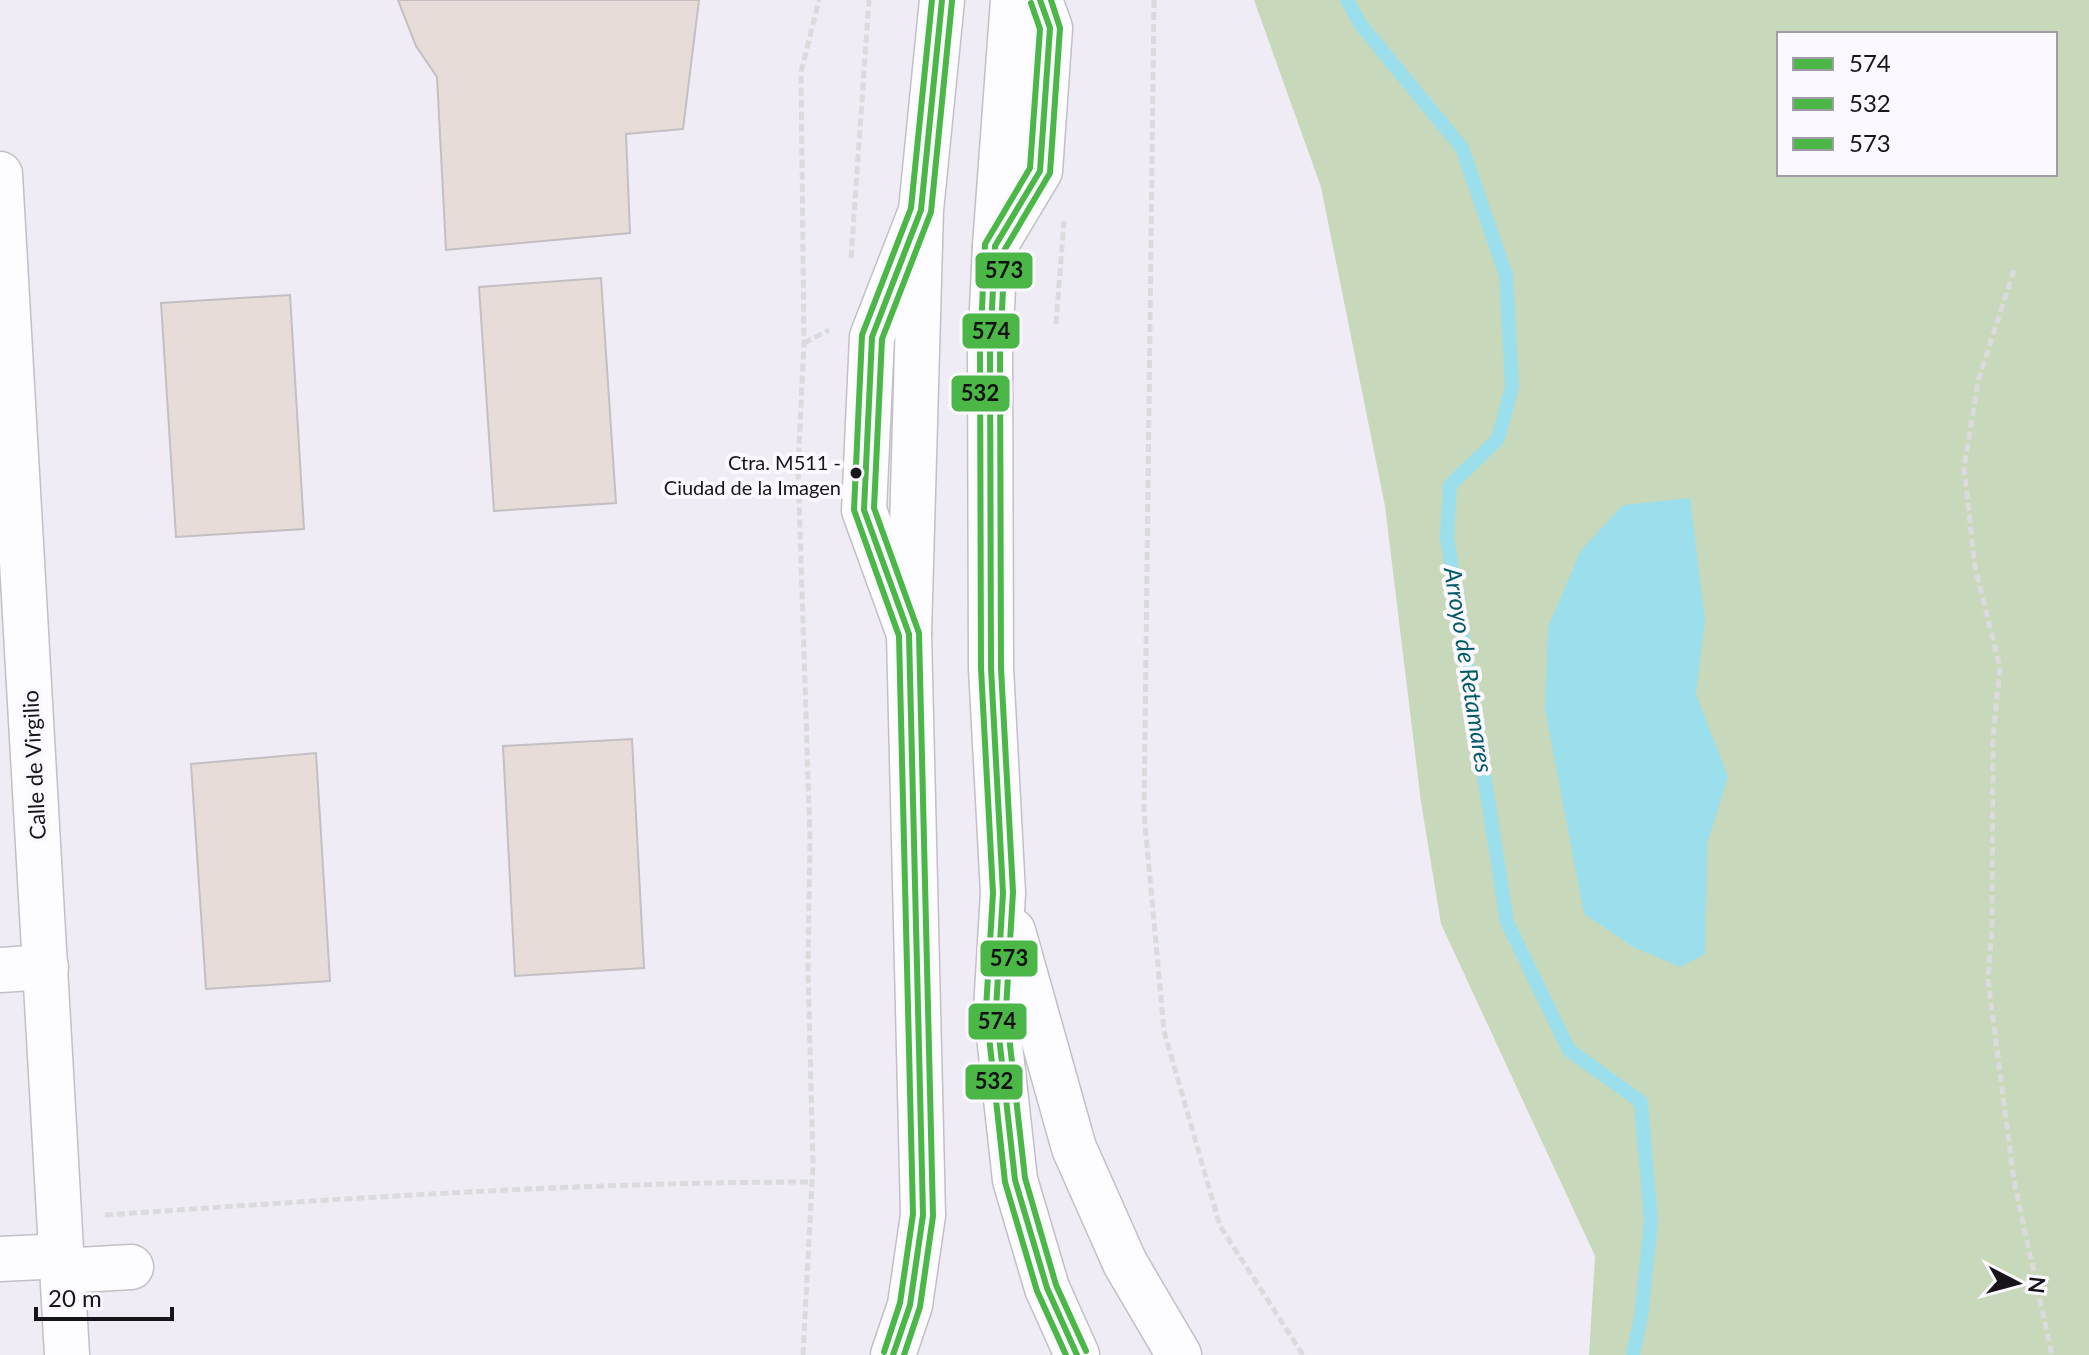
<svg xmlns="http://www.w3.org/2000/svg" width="2089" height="1355" font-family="Lato,sans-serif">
  <rect width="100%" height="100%" fill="#f0ecf6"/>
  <path fill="#c8d8bb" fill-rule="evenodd" d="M1254,0h835v1355h-500l6,-99 -154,-332 -20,-122 -36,-296 -64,-319zM1779,34h276v140h-276z"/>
  <polygon fill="#9cdfec" points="1690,498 1705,620 1696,694 1728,777 1707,844 1705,954 1680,967 1633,947 1584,914 1545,709 1548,627 1581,550 1623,505"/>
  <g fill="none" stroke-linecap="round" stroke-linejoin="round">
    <polyline stroke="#9cdfec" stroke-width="14" points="1347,0 1361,25 1462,148 1506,275 1512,387 1498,439 1450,485 1447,537 1507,922 1569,1050 1641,1102 1651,1221 1641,1317 1633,1355"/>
  </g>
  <g fill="#e7dcd8" stroke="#c3bfc2" stroke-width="2">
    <polygon points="398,0 699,0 683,129 626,134 630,233 446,250 437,77 416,46"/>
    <polygon points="601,278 616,503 494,511 479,287"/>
    <polygon points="290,295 304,529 176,537 161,303"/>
    <polygon points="632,739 644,968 515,976 503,746"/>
    <polygon points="316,753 330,981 206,989 191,764"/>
  </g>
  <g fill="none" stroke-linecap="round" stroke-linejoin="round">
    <defs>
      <g id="minor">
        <polyline points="0,174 67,1355"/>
        <polyline points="995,246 1040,171 1050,28 1040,0"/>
        <polyline points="909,634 864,510 872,337 919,216"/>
        <polyline points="0,970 46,967"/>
        <polyline points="0,1259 62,1256"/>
        <polyline points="62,1271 131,1267"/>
      </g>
      <g id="highway">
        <polyline points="1013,0 995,246 990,351 991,668 1003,893 996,1009 1015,1180 1047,1288 1077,1355"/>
        <polyline points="1013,931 1074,1148 1125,1263 1179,1355"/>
        <polyline points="893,1355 910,1305 923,1215 909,634 921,210 942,0"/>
      </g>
    </defs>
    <use href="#minor" stroke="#c2bfc6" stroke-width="47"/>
    <use href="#highway" stroke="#c2bfc6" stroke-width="47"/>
    <g stroke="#dbdadc" stroke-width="5" stroke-dasharray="8 4" stroke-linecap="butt">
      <polyline points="1154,0 1144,813 1164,1031 1220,1226 1303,1355"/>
      <polyline points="851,258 869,0"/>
      <polyline points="2014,270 1978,381 1964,468 1975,567 2000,668 1993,735 1992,928 1988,980 2014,1181 2052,1355"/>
      <polyline points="1056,324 1064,221"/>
      <polyline points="804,343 829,330"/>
      <path d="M105,1215c235,-16 471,-33 708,-33"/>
      <polyline points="803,1355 813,1164 808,969 810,839 798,468 804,343 801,72 819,0"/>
    </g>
    <use href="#minor" stroke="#fdfcfe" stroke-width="44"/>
    <use href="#highway" stroke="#fdfcfe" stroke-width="44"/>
    <defs>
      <g id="bus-1">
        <polyline points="1040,0 1050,28 1040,171 995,246 990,351 991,668 1003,893 996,1009 1015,1180 1047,1288 1077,1355"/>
        <polyline points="893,1355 910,1305 923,1215 909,634 864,510 872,337 921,210 942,0"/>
      </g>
      <g id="bus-2">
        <polyline points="1031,3 1040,29 1030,168 985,244 980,351 981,668 993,893 986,1009 1005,1182 1037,1291 1066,1355"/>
        <polyline points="904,1355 920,1307 933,1216 919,633 874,508 882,339 931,212 952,1"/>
      </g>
      <g id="bus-3">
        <polyline points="1051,0 1060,28 1050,173 1005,249 1000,351 1001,668 1013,892 1006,1009 1025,1178 1056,1285 1086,1351"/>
        <polyline points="884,1352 900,1303 913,1214 899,636 854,510 862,335 911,208 932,0"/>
      </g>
    </defs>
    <use href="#bus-1" stroke="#fbf8ff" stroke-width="12"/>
    <use href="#bus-2" stroke="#fbf8ff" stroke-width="12"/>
    <use href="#bus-3" stroke="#fbf8ff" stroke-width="12"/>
    <use href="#bus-1" stroke="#4ab747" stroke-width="6"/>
    <use href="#bus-2" stroke="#4ab747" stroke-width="6"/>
    <use href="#bus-3" stroke="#4ab747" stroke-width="6"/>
  </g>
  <circle fill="#17141a" stroke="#fbf8ff" stroke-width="3" cx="856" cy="473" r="7"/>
  <g text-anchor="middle" stroke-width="8" stroke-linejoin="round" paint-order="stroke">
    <g font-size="20" fill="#17141a" stroke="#fbf8ff" text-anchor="end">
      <text x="841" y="470">Ctra. M511 -<tspan x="841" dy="25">Ciudad de la Imagen</tspan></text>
    </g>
    <g font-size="22" fill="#17141a" stroke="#fbf8ff">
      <text transform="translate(34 765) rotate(-93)" y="8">Calle de Virgilio</text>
    </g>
    <g font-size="24" font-style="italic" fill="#005b66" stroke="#fbf8ff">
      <text transform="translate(1468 670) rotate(81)" y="8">Arroyo de Retamares</text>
    </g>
  </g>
  <g stroke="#fbf8ff" stroke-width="3">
    <rect x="974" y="251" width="60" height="39" rx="8" fill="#4ab747"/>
    <rect x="961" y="312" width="60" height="38" rx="8" fill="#4ab747"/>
    <rect x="950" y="374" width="61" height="39" rx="8" fill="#4ab747"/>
    <rect x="979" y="939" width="60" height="39" rx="8" fill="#4ab747"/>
    <rect x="967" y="1002" width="61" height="39" rx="8" fill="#4ab747"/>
    <rect x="964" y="1063" width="60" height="38" rx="8" fill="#4ab747"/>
  </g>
  <g font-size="22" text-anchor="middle" font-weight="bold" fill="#111">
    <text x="1004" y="278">573</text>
    <text x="991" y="339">574</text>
    <text x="980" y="401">532</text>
    <text x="1009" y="966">573</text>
    <text x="997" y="1029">574</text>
    <text x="994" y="1089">532</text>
  </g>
  <rect x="1777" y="32" width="280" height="144" fill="#fbf8ff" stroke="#a09da3" stroke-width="2"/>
  <rect x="1793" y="58" width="40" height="12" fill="#4ab747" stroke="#a09da3" stroke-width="2"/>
  <text x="1849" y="72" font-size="24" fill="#17141a">574</text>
  <rect x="1793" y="98" width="40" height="12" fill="#4ab747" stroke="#a09da3" stroke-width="2"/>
  <text x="1849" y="112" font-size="24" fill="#17141a">532</text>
  <rect x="1793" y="138" width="40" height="12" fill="#4ab747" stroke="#a09da3" stroke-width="2"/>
  <text x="1849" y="152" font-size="24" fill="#17141a">573</text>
  <g transform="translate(2017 1283) rotate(96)" stroke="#fbf8ff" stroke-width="6" paint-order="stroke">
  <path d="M0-6L14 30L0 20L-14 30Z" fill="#17141a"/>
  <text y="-12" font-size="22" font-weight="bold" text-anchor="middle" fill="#17141a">N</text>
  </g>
  <path d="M36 1307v12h136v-12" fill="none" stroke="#17141a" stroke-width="4"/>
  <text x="48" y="1307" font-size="24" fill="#17141a" stroke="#fbf8ff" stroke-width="6" paint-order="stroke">20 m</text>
</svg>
